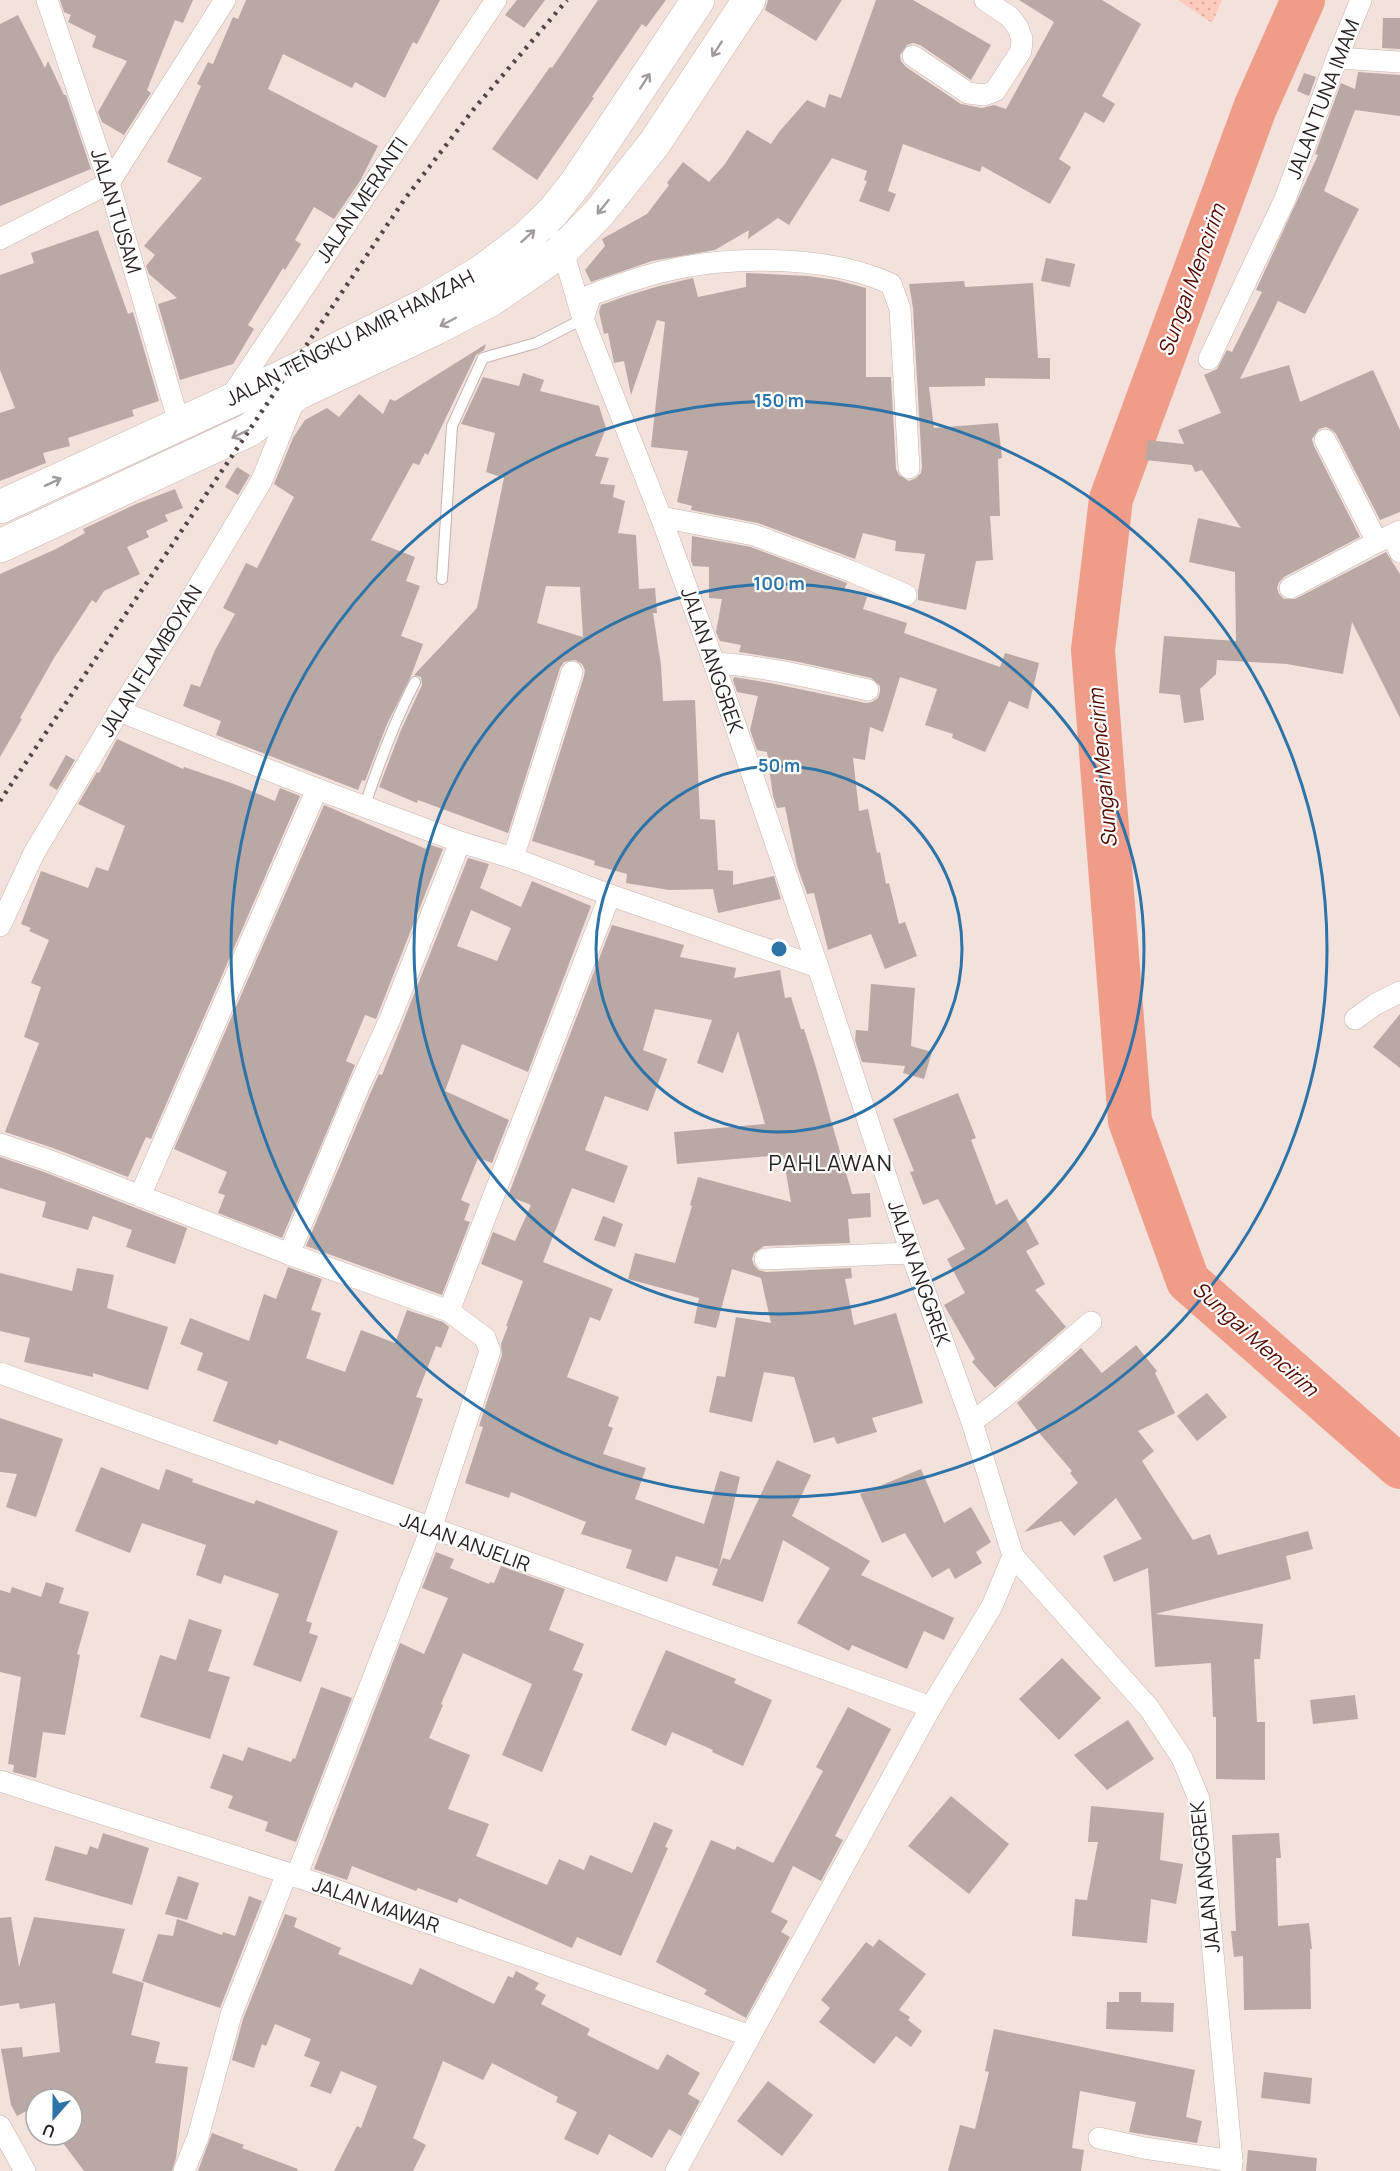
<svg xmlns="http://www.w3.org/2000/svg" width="1400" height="2171" font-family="Manrope,sans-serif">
  <defs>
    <pattern id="park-dots" width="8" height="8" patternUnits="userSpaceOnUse" patternTransform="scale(1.5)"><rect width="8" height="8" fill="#fdcabd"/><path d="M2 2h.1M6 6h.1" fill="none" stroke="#d9ada2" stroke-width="1.8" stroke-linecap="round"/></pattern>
  </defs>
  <rect width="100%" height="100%" fill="#f3e1dc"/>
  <polygon fill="url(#park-dots)" points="1178,0 1222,0 1212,23"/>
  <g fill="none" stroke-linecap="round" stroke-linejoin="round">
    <polyline stroke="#ef9d89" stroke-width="44" points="1303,0 1255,108 1111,499 1093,650 1130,1121 1188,1281 1400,1467"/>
  </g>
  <g fill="#b9a8a4" fill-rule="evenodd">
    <polygon points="60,0 193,0 183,23 175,20 147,90 151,93 124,135 102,122 98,112 127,61 92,47 96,36 68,22 71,15 64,12"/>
    <polygon points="246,0 440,0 417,44 413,42 385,98 355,82 352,88 283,54 268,89 378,146 360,181 334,219 314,207 295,240 301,244 285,270 283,268 248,325 254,329 233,364 180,380 158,304 177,298 149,274 146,266 155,255 144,246 202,178 167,162 201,86 197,84 208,62 213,64 233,17 238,19"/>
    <polygon points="517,0 545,0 524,28 505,15"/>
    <polygon points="598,0 666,0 646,27 642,24 592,97 594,98 537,180 492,149 550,67 552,68"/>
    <polygon points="768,0 842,0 816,41 765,10"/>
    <polygon points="876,0 913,0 991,45 971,80 920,45 913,43 907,45 900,55 901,61 906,67 961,104 982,108 994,105 1006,109 1054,22 1019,0 1102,0 1141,24 1102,96 1115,104 1104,123 1085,112 1059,159 1071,167 1050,204 982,166 980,172 903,144 888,191 896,194 889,212 859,201 867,181 864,180 867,171 832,158 789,225 778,218 748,239 749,230 715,250 652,261 591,282 585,270 605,246 602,239 647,214 669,185 667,183 683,162 709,182 725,164 747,130 771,144 779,132 807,100 825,108 829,94 841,98"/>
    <polygon points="18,15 45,68 48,61 64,95 66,95 91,169 0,206 0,24"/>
    <polygon points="1383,18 1400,18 1400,49 1382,48"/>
    <polygon points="1358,72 1400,75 1400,116 1355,110 1324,191 1359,209 1305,314 1278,301 1240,379 1289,365 1300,402 1373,370 1400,430 1400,512 1380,520 1336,434 1332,430 1326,427 1319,429 1312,439 1314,446 1360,537 1284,577 1279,582 1277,588 1279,594 1284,599 1295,599 1386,552 1400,574 1400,718 1352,622 1343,674 1287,664 1217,660 1216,674 1200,689 1204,720 1184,723 1180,695 1159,693 1164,636 1236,641 1235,572 1189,562 1198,518 1241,528 1202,470 1195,472 1192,465 1145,460 1148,440 1184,444 1178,430 1221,413 1204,375 1217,369 1227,350 1232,352 1262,292 1256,290 1318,155 1315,154 1341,83 1355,89"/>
    <polygon points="1304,73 1316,77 1309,96 1297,91"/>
    <polygon points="98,230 128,314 133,312 159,401 132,410 134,416 68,438 70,446 43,453 46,463 0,481 0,413 15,408 0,370 0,275 34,263 31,253"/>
    <polygon points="1046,258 1075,264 1070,287 1041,281"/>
    <polygon points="746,273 808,276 836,280 866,288 866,377 891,377 896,469 899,475 909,481 916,478 921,473 922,467 913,308 909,284 964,281 965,287 1033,283 1038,358 1050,358 1050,379 985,378 985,386 929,387 934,428 998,423 1002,458 998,459 1000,516 990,516 993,560 976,561 966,610 918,600 918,591 925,554 895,551 896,541 863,533 855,559 758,523 691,510 692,506 677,502 688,451 651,447 665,322 657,320 631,395 624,361 614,363 608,333 604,334 599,312 601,305 623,297 659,286 693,278 698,297 746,287"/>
    <polygon points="486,344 484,350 476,355 428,455 425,453 419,465 413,463 371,540 415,557 406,581 420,586 401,636 423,644 411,676 387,724 365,781 362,780 358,790 216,735 221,721 183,706 191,684 200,687 215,650 235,614 223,608 246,563 257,568 294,497 274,484 293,438 305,420 327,408 339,417 359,394 383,414 390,399 395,401"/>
    <path d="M523,373l21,7 -4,11 59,15 7,22 -11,28 14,2 -9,26 15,1 -2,12 12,4 -7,32 18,2 3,54 16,-1 2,25h-4l8,52 2,36 32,-1 5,119 15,1 3,50 15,1v14l41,-9 7,23 -63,14 -5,-24 -44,1 -43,-7 1,-9 -33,-9 1,-4 -63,-20 52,-165 1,-6 -3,-6 -7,-4 -11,2 -4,6 -52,165 -90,-33 -1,3 -38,-16 22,-57 21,-45 -1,-8 -7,-2 63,-67 27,-130 -18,-6 9,-39 -34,-9 22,-47 36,9zM546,586l34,1 3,50 -46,-14z"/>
    <polygon points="237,467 250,475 238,495 225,487"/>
    <polygon points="175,489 183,508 165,515 168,521 146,531 149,537 127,547 140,574 104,591 96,603 92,600 54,658 20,718 22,719 0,757 0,574 56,549 85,533 83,529 136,504"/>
    <polygon points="692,536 751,547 847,583 844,590 867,597 863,609 907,623 904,633 1000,667 1005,653 1039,663 1028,709 1009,701 985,752 952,738 953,734 925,725 937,689 900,677 883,732 870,727 865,760 853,758 859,811 868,809 877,853 880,852 886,884 889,883 899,924 905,922 917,956 885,969 871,934 828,950 814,893 807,894 797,866 785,807 777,808 773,796 767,752 757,750 750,730 758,696 737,692 733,680 734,677 770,683 866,703 872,702 878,698 880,692 880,686 871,678 794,661 739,652 741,645 720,641 716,632 722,599 709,598 709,567 693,566 691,561"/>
    <polygon points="117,739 183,769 184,767 234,784 275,801 280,788 300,796 151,1139 146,1137 128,1177 53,1148 5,1132 39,1043 24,1037 41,987 31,983 49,940 29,931 31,928 21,924 41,871 88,888 96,867 108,871 125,826 78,804 97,772 99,773"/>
    <polygon points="66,755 75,760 57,790 49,785"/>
    <polygon points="324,805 426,849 428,844 443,849 376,1019 365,1015 346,1061 355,1065 282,1238 218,1213 225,1195 218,1193 227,1172 174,1149"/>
    <path d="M468,858l21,6 -9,24 41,19 11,-26 59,25 -63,166 -66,-28 -17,47 64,29 -17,43 -14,-5 -17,42 9,4 -6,16 6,2 -28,73 -136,-49 63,-150 10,-22 3,1zM471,910l40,18 -14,33 -40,-15z"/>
    <polygon points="612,925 684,945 680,957 736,968 734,978 780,970 785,998 791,997 801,1029 804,1029 815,1064 852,1194 870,1193 871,1217 848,1219 850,1243 764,1246 754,1253 752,1259 754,1265 759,1270 766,1272 851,1268 852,1278 845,1279 854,1325 896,1313 923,1403 872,1418 877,1432 837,1444 834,1437 814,1443 794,1377 764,1372 752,1422 709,1412 717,1376 725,1377 736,1317 771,1323 761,1278 732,1269 716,1328 694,1323 699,1298 628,1279 635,1253 675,1263 692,1206 690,1205 698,1177 791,1202 783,1155 677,1164 674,1132 765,1124 738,1031 723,1073 697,1063 712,1020 655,1009 643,1050 667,1059 648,1111 605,1096 585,1150 628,1166 614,1203 572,1188 543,1262 613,1289 600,1321 590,1317 567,1377 619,1397 608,1426 613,1428 603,1454 646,1468 635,1499 704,1524 720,1471 740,1477 719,1567 723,1558 730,1560 777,1460 811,1475 792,1516 870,1561 861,1575 954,1618 944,1640 924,1631 907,1669 852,1645 849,1651 797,1623 830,1568 783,1540 763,1602 712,1585 718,1569 676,1556 667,1582 626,1568 632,1550 581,1534 586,1522 511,1492 509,1498 465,1483 483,1427 479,1426 502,1355 501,1344 508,1326 506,1326 523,1281 481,1264 493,1232 515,1241 531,1205 508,1196"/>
    <polygon points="871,984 915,988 911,1046 932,1052 924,1079 903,1073 905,1066 862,1062 855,1040 856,1030 868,1031"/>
    <polygon points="1400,1014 1400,1068 1373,1047"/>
    <polygon points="958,1093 976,1138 971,1140 996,1205 1007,1199 1019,1221 1025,1218 1039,1244 1026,1251 1045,1284 1035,1290 1066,1327 995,1388 972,1362 975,1359 944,1305 965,1293 947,1259 965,1249 938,1199 923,1205 910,1172 914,1171 893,1119"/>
    <polygon points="0,1157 44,1172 187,1228 175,1264 126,1247 132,1230 93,1216 88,1230 42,1217 46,1202 0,1188"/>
    <polygon points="603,1216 623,1224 615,1247 594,1240"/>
    <polygon points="288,1267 322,1279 311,1310 321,1313 306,1358 345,1372 361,1330 395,1343 407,1310 443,1322 449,1327 441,1348 436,1346 416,1397 423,1399 393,1485 279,1440 277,1445 213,1421 228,1382 197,1370 203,1353 180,1344 190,1318 249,1341 264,1294 276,1299"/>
    <polygon points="77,1268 114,1275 107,1308 168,1327 148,1390 93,1373 93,1377 24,1362 30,1338 0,1331 0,1273 72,1291"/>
    <polygon points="1136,1345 1157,1371 1155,1373 1175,1413 1138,1431 1154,1451 1142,1461 1193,1540 1210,1534 1218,1555 1308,1531 1313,1549 1286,1556 1291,1579 1155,1614 1263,1624 1260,1659 1254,1659 1257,1722 1265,1722 1265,1780 1216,1779 1216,1717 1213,1717 1211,1663 1155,1667 1148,1568 1114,1582 1103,1556 1142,1539 1116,1498 1074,1536 1061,1521 1024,1532 1078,1483 1070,1473 1072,1471 1040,1434 1017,1403 1081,1348 1102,1373"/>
    <polygon points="1207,1393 1227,1417 1197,1441 1177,1416"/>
    <polygon points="0,1418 63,1439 36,1517 6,1507 17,1474 0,1472"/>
    <polygon points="101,1467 159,1490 166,1469 193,1479 192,1482 254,1504 256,1500 338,1531 306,1621 312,1623 309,1633 318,1636 301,1682 253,1665 279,1594 224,1575 221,1584 196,1575 206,1545 142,1523 130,1553 75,1531"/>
    <polygon points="921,1469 944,1523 971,1507 991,1542 976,1552 982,1563 955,1579 949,1568 932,1578 905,1533 882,1543 860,1494"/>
    <polygon points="436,1552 454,1559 450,1568 489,1584 490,1582 494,1583 501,1566 565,1589 549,1630 584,1644 573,1670 583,1674 542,1772 502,1755 532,1684 463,1653 441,1704 443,1705 429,1738 470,1755 448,1809 489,1824 476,1856 547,1885 559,1859 584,1870 590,1855 632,1873 654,1822 673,1830 665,1847 668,1848 621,1956 577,1937 572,1948 459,1898 457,1903 418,1888 416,1891 352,1866 347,1880 314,1869 400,1643 424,1654 448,1598 422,1588"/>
    <polygon points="46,1582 64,1588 59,1603 89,1612 77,1654 80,1655 65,1735 43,1732 36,1778 13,1772 14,1765 8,1764 21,1677 0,1672 0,1590 10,1593 12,1587 41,1597"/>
    <polygon points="189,1619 222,1630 208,1671 230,1677 210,1739 140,1717 160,1655 176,1660"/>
    <polygon points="666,1650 736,1679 734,1683 772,1700 743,1766 712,1752 713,1750 672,1732 666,1746 631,1730"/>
    <polygon points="1062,1658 1101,1698 1059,1740 1019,1699"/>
    <polygon points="321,1687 352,1698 296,1842 265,1831 268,1822 228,1808 233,1796 210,1788 223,1754 243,1761 248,1747 291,1762 293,1758 295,1759"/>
    <polygon points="1355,1695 1358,1719 1313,1724 1310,1700"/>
    <polygon points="848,1707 891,1729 835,1836 843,1840 821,1881 793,1866 771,1912 788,1921 781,1932 790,1937 746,2018 704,1994 707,1990 656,1962 711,1840 735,1850 737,1846 773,1863 823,1771 816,1767"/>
    <polygon points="1128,1720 1154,1759 1107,1790 1074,1755"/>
    <polygon points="951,1796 1009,1844 969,1894 908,1846"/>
    <polygon points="1091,1806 1164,1813 1160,1860 1183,1864 1176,1904 1151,1899 1147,1943 1072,1936 1075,1899 1087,1900 1098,1842 1088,1842"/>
    <polygon points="103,1833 149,1848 132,1905 45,1880 55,1846 87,1855 90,1846 98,1849"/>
    <polygon points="1279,1833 1281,1858 1276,1858 1278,1926 1309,1923 1312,1949 1310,1949 1311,2009 1244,2010 1243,1956 1234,1957 1231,1931 1236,1931 1232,1835"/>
    <polygon points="178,1876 199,1883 187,1920 165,1914"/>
    <polygon points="249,1896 262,1901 220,2008 142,1981 158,1934 173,1936 177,1919 222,1935 223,1932 235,1936"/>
    <polygon points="285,1914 297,1918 294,1927 341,1948 338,1954 412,1985 420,1968 494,2004 508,1976 513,1978 516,1971 539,1983 535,1989 546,1995 541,2004 590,2029 587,2035 658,2070 667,2054 700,2073 688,2094 700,2101 681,2136 669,2129 652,2158 609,2134 598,2155 564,2139 577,2112 556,2102 558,2097 492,2063 483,2080 443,2061 413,2138 426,2145 413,2171 334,2171 357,2126 361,2128 377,2086 341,2071 331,2094 310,2086 320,2062 304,2056 311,2039 275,2024 266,2046 262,2044 254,2068 232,2060 243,2019"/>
    <polygon points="11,1917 19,1967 34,1917 125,1929 112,1973 144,1983 131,2035 160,2042 155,2063 188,2067 176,2158 172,2171 84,2171 57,2135 72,2135 72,2099 36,2099 36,2106 17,2116 11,2105 1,2049 22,2047 23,2057 60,2052 55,2003 20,2009 19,2003 0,2006 0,1918"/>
    <polygon points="879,1939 926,1974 899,2010 910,2017 908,2020 922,2031 911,2047 896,2036 874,2064 819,2022 830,2008 821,2000 866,1942 873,1947"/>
    <polygon points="1119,1992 1141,1992 1141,2002 1174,2003 1173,2032 1106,2029 1107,2002 1119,2002"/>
    <polygon points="994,2029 1195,2070 1186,2117 1202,2121 1197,2143 1129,2132 1136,2102 1080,2091 1072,2148 1084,2150 1081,2171 948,2171 960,2125 975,2129 989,2072 985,2071"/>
    <polygon points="1264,2072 1312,2078 1310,2104 1261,2098"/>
    <polygon points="768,2081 813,2115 782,2156 737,2121"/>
    <polygon points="212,2133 244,2145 242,2148 298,2169 297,2171 198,2171"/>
    <polygon points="1248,2150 1317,2158 1316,2171 1246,2171"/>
  </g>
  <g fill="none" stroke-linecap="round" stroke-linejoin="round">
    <defs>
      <g id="service">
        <polyline points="442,579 452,426 483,358 536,343 583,319"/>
        <path d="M365,805c14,-42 29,-83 50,-123"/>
      </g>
      <g id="minor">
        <polyline points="47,0 109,183 179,423"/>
        <polyline points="913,56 968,93 984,95 995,91 1021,51 1022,39 1018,28 1010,17 985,0"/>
        <polyline points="1337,58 1400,62"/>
        <polyline points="0,239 109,183 225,0"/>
        <polyline points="560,241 583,319 661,517 714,663 818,967 911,1253 972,1422 1013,1556 1149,1708 1182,1758 1199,1799 1232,2161 1231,2171"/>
        <path d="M583,319l8,-24c24,-9 49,-18 74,-24 67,-16 163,-16 226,13l9,25 9,159"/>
        <polyline points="1209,359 1285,199 1337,58 1361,0"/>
        <polyline points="230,398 496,0"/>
        <polyline points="1325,440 1377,542 1400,531"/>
        <polyline points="661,517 754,535 853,572 906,595"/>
        <polyline points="1392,535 1400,552"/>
        <polyline points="1290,588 1377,542"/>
        <path d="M714,663c52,3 103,16 154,27"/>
        <polyline points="119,711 317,789 460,842 513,858 610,895 818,967"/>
        <polyline points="513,858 572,672"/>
        <polyline points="0,926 34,853 119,711 186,607 261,482 296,396"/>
        <polyline points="1355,1019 1376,1004 1400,992"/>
        <polyline points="0,1144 48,1160 289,1254 449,1311 485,1338 490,1351 431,1529 296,1877"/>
        <polyline points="140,1196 317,789"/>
        <polyline points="289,1254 357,1091 390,1019 460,842"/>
        <polyline points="765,1259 911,1253"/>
        <polyline points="449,1311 610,895"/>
        <polyline points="0,1373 931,1707"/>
        <polyline points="972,1422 1001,1400 1091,1322"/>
        <polyline points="0,1781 287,1873 750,2036"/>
        <polyline points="0,2126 25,2171"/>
        <polyline points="1099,2138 1144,2148 1232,2161"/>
        <polyline points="184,2171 198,2137 231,2015 287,1873"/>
        <polyline points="676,2171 931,1707 992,1606 1013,1556"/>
      </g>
      <g id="primary">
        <polyline points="0,507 284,376 427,304 481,272 525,239 553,212 576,183 698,0"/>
        <polyline points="0,546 249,430 298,393 436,328 492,299 563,250 599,213 654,144 749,0"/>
      </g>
    </defs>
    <use href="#service" stroke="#c6b4af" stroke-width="12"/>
    <use href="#minor" stroke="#c6b4af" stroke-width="22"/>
    <use href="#primary" stroke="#c6b4af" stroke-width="34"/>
    <use href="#service" stroke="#fff" stroke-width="10"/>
    <use href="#minor" stroke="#fff" stroke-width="21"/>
    <use href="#primary" stroke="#fff" stroke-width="33"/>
    <polyline stroke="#504744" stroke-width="4.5" stroke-dasharray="3 6" stroke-linecap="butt" points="0,801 404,200 473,110 567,0"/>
  </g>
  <defs><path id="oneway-shaft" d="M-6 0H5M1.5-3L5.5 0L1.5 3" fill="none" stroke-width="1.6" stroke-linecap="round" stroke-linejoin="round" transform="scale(1.5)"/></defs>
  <g stroke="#9f9c9b">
    <use href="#oneway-shaft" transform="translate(717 49) rotate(123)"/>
    <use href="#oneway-shaft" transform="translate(645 81) rotate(-57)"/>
    <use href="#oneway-shaft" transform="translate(603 207) rotate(129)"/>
    <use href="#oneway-shaft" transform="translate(528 236) rotate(-42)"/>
    <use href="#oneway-shaft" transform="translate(448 322) rotate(152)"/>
    <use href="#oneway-shaft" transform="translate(240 434) rotate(154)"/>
    <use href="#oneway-shaft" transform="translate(53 482) rotate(-25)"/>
  </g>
  <g fill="none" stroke="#2d73a8" stroke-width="3">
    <circle cx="779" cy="949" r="183"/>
    <circle cx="779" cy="949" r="365"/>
    <circle cx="779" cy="949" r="548"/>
  </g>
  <g text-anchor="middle" stroke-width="4.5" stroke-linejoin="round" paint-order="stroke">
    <g font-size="20" fill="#292220" stroke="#fff">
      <text transform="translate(1323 99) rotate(-69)" y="7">JALAN TUNA IMAM</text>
      <text transform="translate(362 200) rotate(-56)" y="7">JALAN MERANTI</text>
      <text transform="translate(116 211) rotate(73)" y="7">JALAN TUSAM</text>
      <text transform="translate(350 338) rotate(-27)" y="7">JALAN TENGKU AMIR HAMZAH</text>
      <text transform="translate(712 660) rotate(71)" y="7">JALAN ANGGREK</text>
      <text transform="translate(151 661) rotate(-58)" y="7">JALAN FLAMBOYAN</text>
      <text transform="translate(919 1273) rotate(71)" y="7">JALAN ANGGREK</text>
      <text transform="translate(465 1542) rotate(20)" y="7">JALAN ANJELIR</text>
      <text transform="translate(1205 1877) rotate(-96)" y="7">JALAN ANGGREK</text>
      <text transform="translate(376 1905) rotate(19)" y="7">JALAN MAWAR</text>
    </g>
    <g font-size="21" font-style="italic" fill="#520a00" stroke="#fff">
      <text transform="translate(1192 280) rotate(-70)" y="7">Sungai Mencirim</text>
      <text transform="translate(1103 768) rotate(-95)" y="7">Sungai Mencirim</text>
      <text transform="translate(1255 1339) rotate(42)" y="7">Sungai Mencirim</text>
    </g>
    <g font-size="22" letter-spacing="1.5" fill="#292220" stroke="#fff">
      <text x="831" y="1171">PAHLAWAN</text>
    </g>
  </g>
  <circle cx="779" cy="949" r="9" fill="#2d73a8" stroke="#fff" stroke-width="3"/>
  <g font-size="18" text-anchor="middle" font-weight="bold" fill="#2d73a8" stroke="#fff" stroke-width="4.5" stroke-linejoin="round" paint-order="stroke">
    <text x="779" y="407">150 m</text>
    <text x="779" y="590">100 m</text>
    <text x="779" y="772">50 m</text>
  </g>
  <g transform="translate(54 2117) rotate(201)"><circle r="28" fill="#ffffff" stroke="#a9a7a6" stroke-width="1.5"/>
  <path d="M0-4.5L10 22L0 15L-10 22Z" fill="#2d73a8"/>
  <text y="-9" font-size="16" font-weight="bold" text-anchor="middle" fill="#292220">U</text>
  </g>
</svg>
